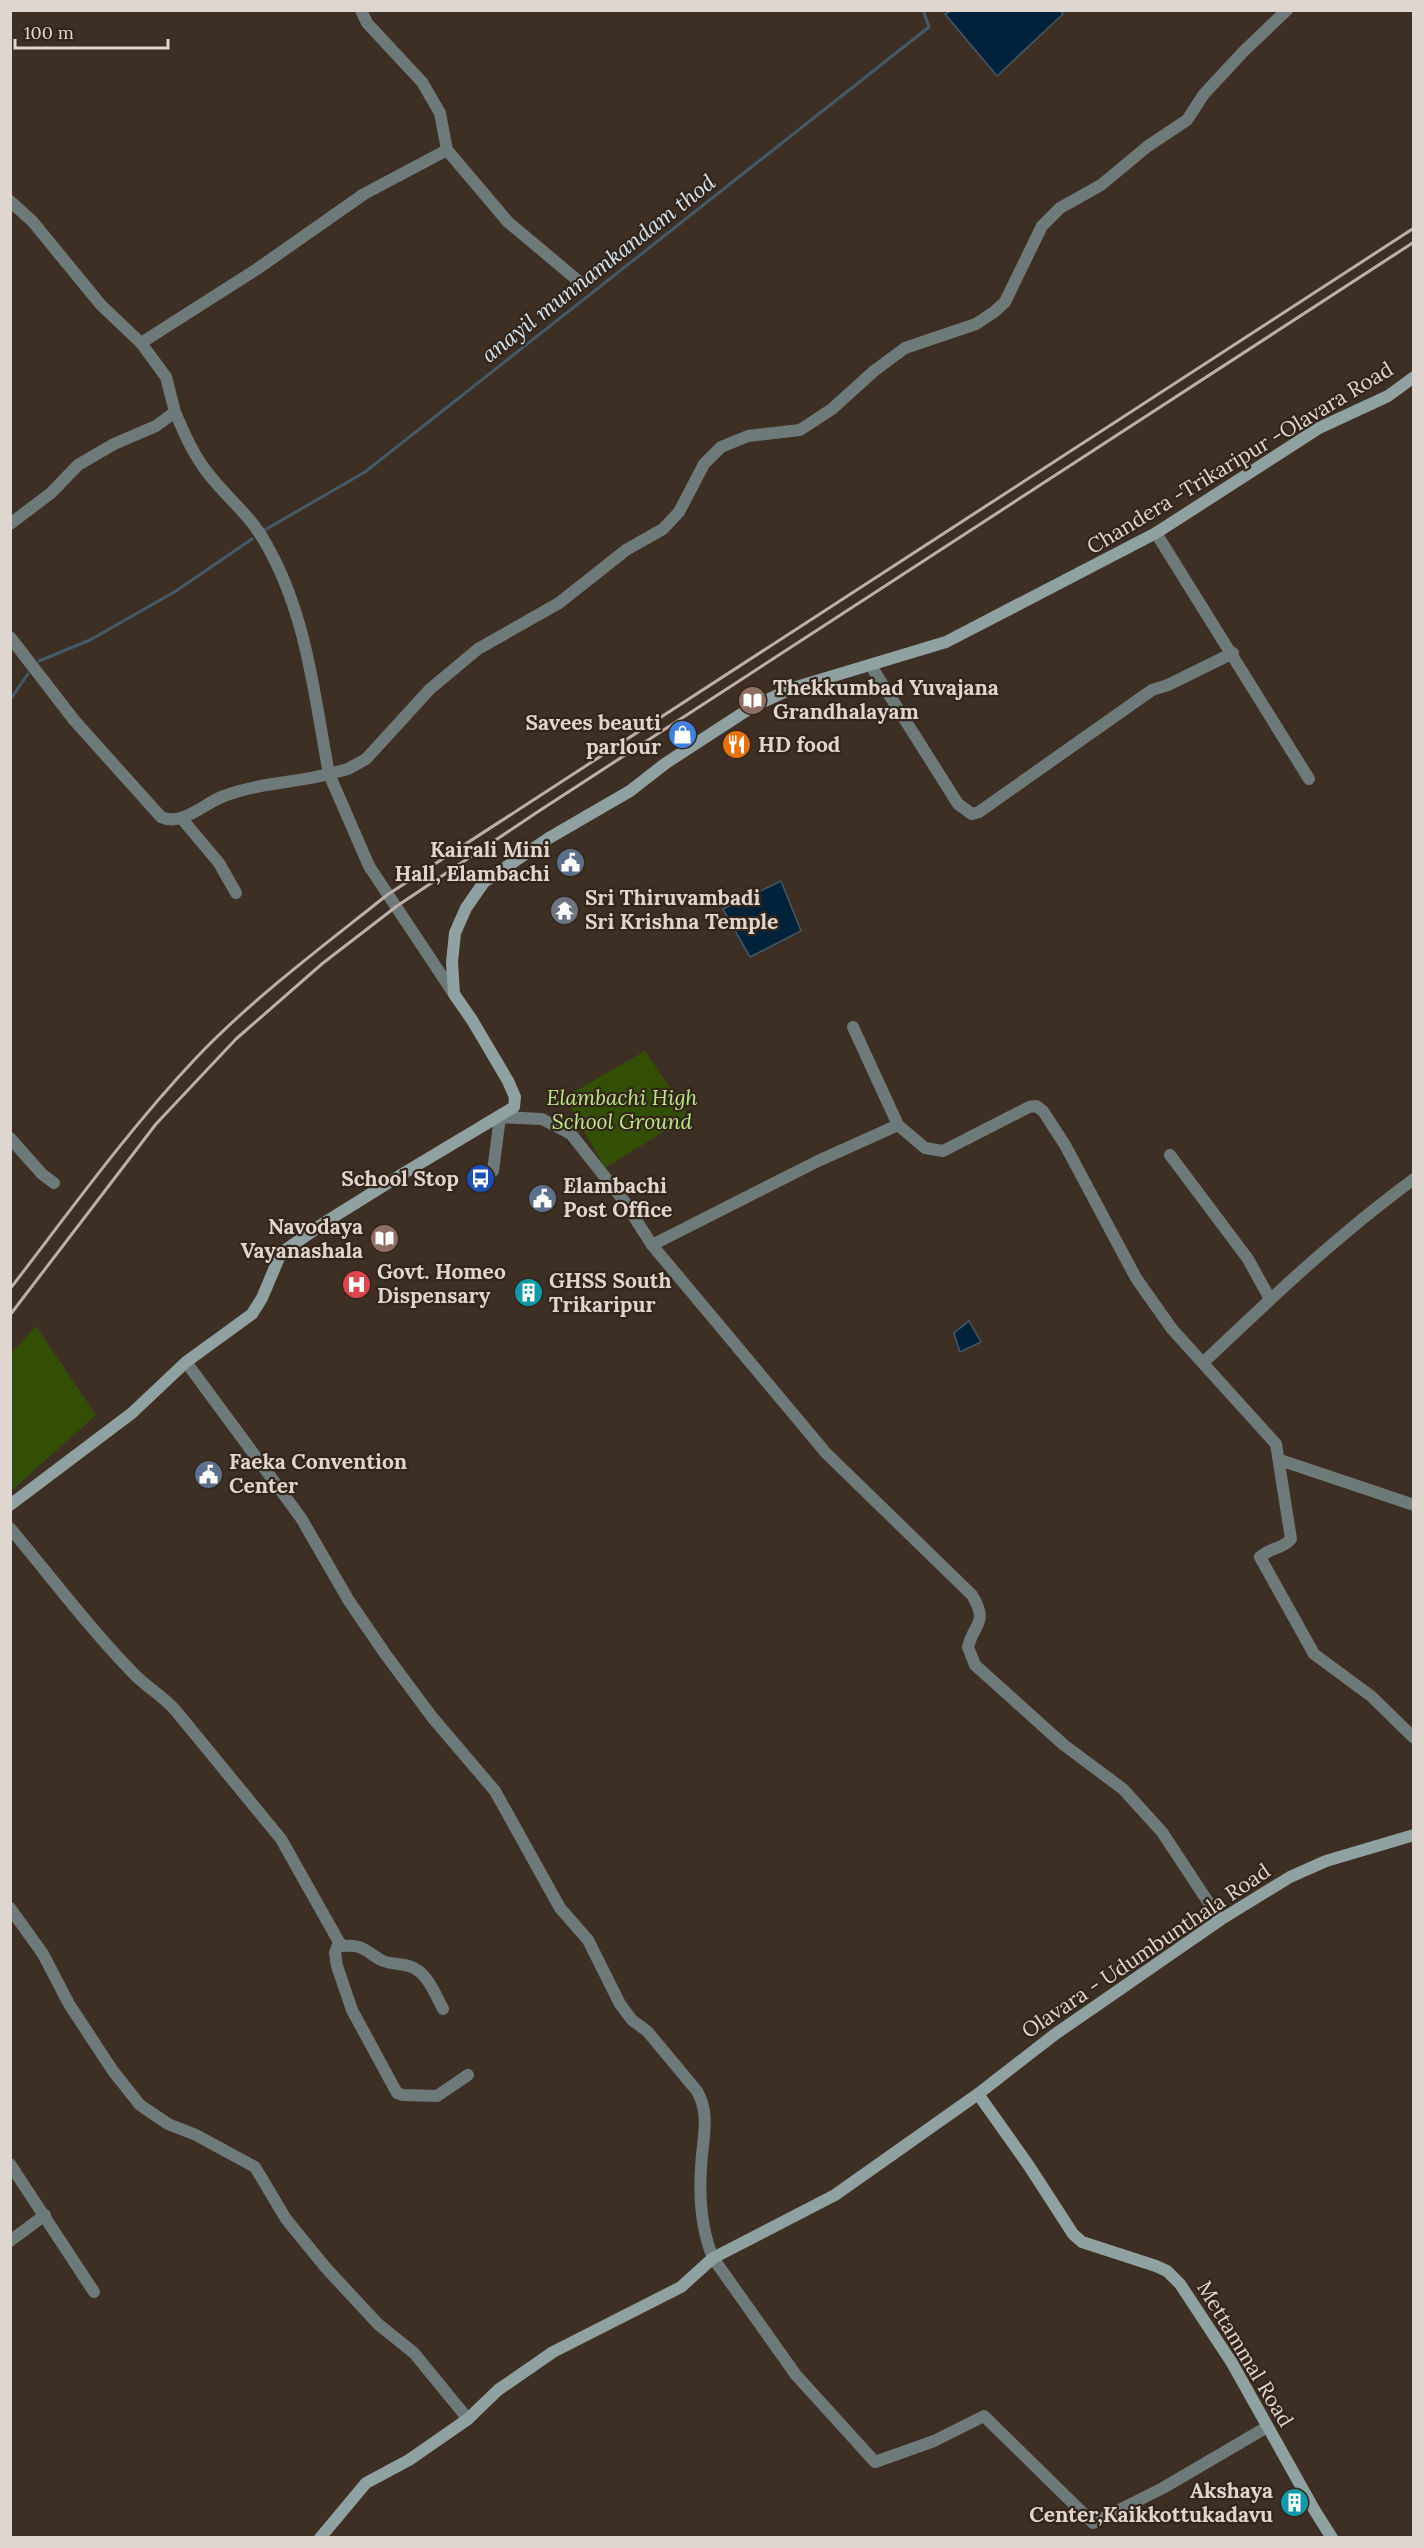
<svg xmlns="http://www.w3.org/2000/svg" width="1424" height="2548" font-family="Lora,serif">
  <rect width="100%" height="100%" fill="#3d2f24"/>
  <g fill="#324f04">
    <polygon points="645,1051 689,1116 605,1168 565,1097"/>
    <polygon points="36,1326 96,1415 11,1491 11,1354"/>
  </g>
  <g fill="#00233b" stroke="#435968" stroke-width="1.5">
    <polygon points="951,11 1060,10 1063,14 997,76 945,14"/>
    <polygon points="781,881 801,931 750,957 723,909"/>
    <polygon points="969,1321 981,1342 960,1352 954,1333"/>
  </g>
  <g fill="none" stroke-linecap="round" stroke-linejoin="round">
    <g stroke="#435968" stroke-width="3">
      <polyline points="263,531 365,472 929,27 923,10"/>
      <polyline points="39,661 90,640 176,591 252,539"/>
      <polyline points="10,700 28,674"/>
    </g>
    <g stroke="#6e7979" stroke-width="12">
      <polyline points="361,10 367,23 422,82 440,113 447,150 508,222 582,284"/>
      <polyline points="10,201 33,222 101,305 141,343 166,377 175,412 156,426 114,444 78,465 51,493 10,524"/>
      <polyline points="141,343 257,269 364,194 447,150"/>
      <path d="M175,412c9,21 18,42 32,60 19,25 43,43 58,70 42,72 49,153 64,232l19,-5 18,-10 64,-70 48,-40 81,-46 67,-53 37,-21 16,-17 25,-48 17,-17 27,-11 52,-6 32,-21 42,-38 31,-23 71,-24 18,-12 11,-10 37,-76 18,-18 41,-23 47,-39 39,-26 17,-26 40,-43 43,-41"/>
      <polyline points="1156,533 1309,779"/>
      <path d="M10,637l64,83 87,97c21,10 43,-14 63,-21 34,-13 70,-13 105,-22l40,92 85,128"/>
      <polyline points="871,666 958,804 972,814 979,812 1152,690 1168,685 1233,653"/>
      <polyline points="182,819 219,863 236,893"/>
      <path d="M853,1027l45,98 27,23 18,3 86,-44 7,-1 7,5 22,34 71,133 36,51 104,115 15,95c-8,10 -22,9 -31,18l54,97 57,42 43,42"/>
      <polyline points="10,1138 42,1174 54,1183"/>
      <polyline points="1170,1155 1248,1259 1270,1299"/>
      <path d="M493,1171l7,-54 42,2 29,15 53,67 28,44 174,208 146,142c17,28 2,28 -4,52l7,18 89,80 59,44 39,43 58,88"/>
      <polyline points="652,1245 818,1161 898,1125"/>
      <path d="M186,1362l115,156 48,83 37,54 46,62 63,74 65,117 28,32 32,64 12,16 15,11 50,60c14,24 5,50 4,77 -2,31 0,61 12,90l83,117 79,87 59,-21 50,-25 109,107 70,-35 104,-61"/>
      <path d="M1204,1362c67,-64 135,-128 210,-183"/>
      <polyline points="1280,1460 1414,1505"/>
      <path d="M10,1528c41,49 80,101 125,147 13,13 29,22 41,36l105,128 58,103 4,4c20,-2 22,5 38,14 10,5 18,3 28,6 18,5 26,28 34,43"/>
      <polyline points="10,1908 43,1954 69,2004 113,2071 140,2105 168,2124 196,2135 255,2167 286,2219 326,2268 378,2324 414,2353 468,2419"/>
      <polyline points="339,1942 335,1953 337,1966 352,2010 397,2093 403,2095 437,2096 468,2075"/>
      <polyline points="10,2164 94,2292"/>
      <polyline points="10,2241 45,2215"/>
    </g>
    <g stroke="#90a1a1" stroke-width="12">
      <polyline points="10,1505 132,1413 186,1362 252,1314 262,1298 281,1253 327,1221 404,1173 514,1107 515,1097 508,1081 472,1020 454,994 452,962 455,933 466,908 484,882 549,838 630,791 666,763 752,707 793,688 946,642 1156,533 1319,428 1388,396 1414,377"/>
      <polyline points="978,2094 1029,2166 1073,2234 1082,2242 1156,2266 1167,2271 1180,2284 1232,2363 1315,2511 1332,2538"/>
      <polyline points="320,2538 366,2483 409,2460 468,2419 498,2390 553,2352 681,2287 713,2258 835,2195 978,2094 1054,2035 1220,1920 1290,1877 1326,1861 1414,1835"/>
    </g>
    <g stroke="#bab0a8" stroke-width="3">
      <path d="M10,1289c60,-78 118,-159 186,-231 57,-60 126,-111 191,-163l1027,-667"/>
      <polyline points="10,1315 156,1124 236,1039 323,963 397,906 539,811 1414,242"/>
    </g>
  </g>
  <defs>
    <symbol id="library-disc" viewBox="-11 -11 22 22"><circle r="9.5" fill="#8d6e63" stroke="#33251a"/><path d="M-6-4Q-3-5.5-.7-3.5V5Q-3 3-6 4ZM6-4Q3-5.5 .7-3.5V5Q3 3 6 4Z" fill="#fff"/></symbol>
    <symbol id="shop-disc" viewBox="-11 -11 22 22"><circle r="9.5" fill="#3f7fe0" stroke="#33251a"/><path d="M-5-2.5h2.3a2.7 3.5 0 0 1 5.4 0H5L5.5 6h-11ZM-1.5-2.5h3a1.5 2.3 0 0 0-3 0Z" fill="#fff"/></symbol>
    <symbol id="restaurant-disc" viewBox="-11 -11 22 22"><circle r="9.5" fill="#e8710a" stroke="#33251a"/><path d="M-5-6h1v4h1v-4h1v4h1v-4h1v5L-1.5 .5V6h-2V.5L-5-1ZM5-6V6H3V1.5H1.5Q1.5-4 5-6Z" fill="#fff"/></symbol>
    <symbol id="civic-disc" viewBox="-11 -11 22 22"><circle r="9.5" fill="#5c6f8a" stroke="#33251a"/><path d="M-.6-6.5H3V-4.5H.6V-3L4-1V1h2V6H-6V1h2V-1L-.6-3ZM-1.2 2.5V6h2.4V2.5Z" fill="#fff"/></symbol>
    <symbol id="temple-disc" viewBox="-11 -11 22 22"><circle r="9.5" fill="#6b7280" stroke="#33251a"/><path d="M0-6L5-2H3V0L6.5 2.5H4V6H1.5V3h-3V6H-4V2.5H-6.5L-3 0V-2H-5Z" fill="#fff"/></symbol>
    <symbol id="bus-disc" viewBox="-11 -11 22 22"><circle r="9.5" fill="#1a4fb4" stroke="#33251a"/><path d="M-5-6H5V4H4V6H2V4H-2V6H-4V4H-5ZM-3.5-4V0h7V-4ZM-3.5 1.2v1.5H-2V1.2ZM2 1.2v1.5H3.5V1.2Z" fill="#fff"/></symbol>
    <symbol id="hospital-disc" viewBox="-11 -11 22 22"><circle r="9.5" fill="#e0444e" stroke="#33251a"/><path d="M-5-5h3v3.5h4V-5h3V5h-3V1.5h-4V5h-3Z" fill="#fff"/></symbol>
    <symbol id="building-disc" viewBox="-11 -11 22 22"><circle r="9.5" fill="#0f9aa8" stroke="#33251a"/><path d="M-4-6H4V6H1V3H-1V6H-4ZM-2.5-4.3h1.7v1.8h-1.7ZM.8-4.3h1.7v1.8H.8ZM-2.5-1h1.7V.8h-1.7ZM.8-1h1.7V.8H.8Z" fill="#fff"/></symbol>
  </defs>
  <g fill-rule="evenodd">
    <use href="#library-disc" x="736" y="684" width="33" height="33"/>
    <use href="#shop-disc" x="666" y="718" width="33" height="33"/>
    <use href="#restaurant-disc" x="720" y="728" width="33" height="33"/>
    <use href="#civic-disc" x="554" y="846" width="33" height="33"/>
    <use href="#temple-disc" x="548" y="894" width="33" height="33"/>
    <use href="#bus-disc" x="464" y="1162" width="33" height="33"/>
    <use href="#civic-disc" x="526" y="1182" width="33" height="33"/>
    <use href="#library-disc" x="368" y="1222" width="33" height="33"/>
    <use href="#hospital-disc" x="340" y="1268" width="33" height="33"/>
    <use href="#building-disc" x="512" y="1276" width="33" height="33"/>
    <use href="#civic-disc" x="192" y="1458" width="33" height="33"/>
    <use href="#building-disc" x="1278" y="2486" width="33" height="33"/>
  </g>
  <g text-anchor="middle" stroke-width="4.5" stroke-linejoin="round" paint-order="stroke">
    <g font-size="21" fill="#e0d6d0" stroke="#33251a">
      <text transform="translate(1240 458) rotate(-31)" y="7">Chandera -Trikaripur -Olavara Road</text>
      <text transform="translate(1146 1951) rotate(-34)" y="7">Olavara - Udumbunthala Road</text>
      <text transform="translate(1245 2354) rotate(59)" y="7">Mettammal Road</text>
    </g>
    <g font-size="21" font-weight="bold" fill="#e0d6d0" stroke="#33251a" text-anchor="start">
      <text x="773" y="695">Thekkumbad Yuvajana<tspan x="773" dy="24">Grandhalayam</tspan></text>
      <text x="661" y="730" text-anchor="end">Savees beauti<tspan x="661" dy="24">parlour</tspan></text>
      <text x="758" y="752">HD food</text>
      <text x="550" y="857" text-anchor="end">Kairali Mini<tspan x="550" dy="24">Hall, Elambachi</tspan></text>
      <text x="585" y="905">Sri Thiruvambadi<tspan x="585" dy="24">Sri Krishna Temple</tspan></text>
      <text x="459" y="1186" text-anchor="end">School Stop</text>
      <text x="563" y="1193">Elambachi<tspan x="563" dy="24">Post Office</tspan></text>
      <text x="363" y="1234" text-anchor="end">Navodaya<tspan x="363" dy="24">Vayanashala</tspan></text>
      <text x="377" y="1279">Govt. Homeo<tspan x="377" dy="24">Dispensary</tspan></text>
      <text x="549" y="1288">GHSS South<tspan x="549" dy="24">Trikaripur</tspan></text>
      <text x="229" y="1469">Faeka Convention<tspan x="229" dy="24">Center</tspan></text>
      <text x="1273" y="2498" text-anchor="end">Akshaya<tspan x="1273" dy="24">Center,Kaikkottukadavu</tspan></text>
    </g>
    <g font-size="21" font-style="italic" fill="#bae988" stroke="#33251a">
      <text x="622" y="1105">Elambachi High<tspan x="622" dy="24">School Ground</tspan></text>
    </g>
    <g font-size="22" font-style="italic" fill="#d4e6f4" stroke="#33251a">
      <text transform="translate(598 268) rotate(-38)" y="8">anayil munnamkandam thod</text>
    </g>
  </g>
  <rect width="1424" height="2548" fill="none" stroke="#e0d6d0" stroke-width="24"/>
  <path d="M15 39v9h153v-9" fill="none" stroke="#e0d6d0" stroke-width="3"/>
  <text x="24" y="39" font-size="18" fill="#e0d6d0" stroke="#33251a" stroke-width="4.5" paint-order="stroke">100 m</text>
</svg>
